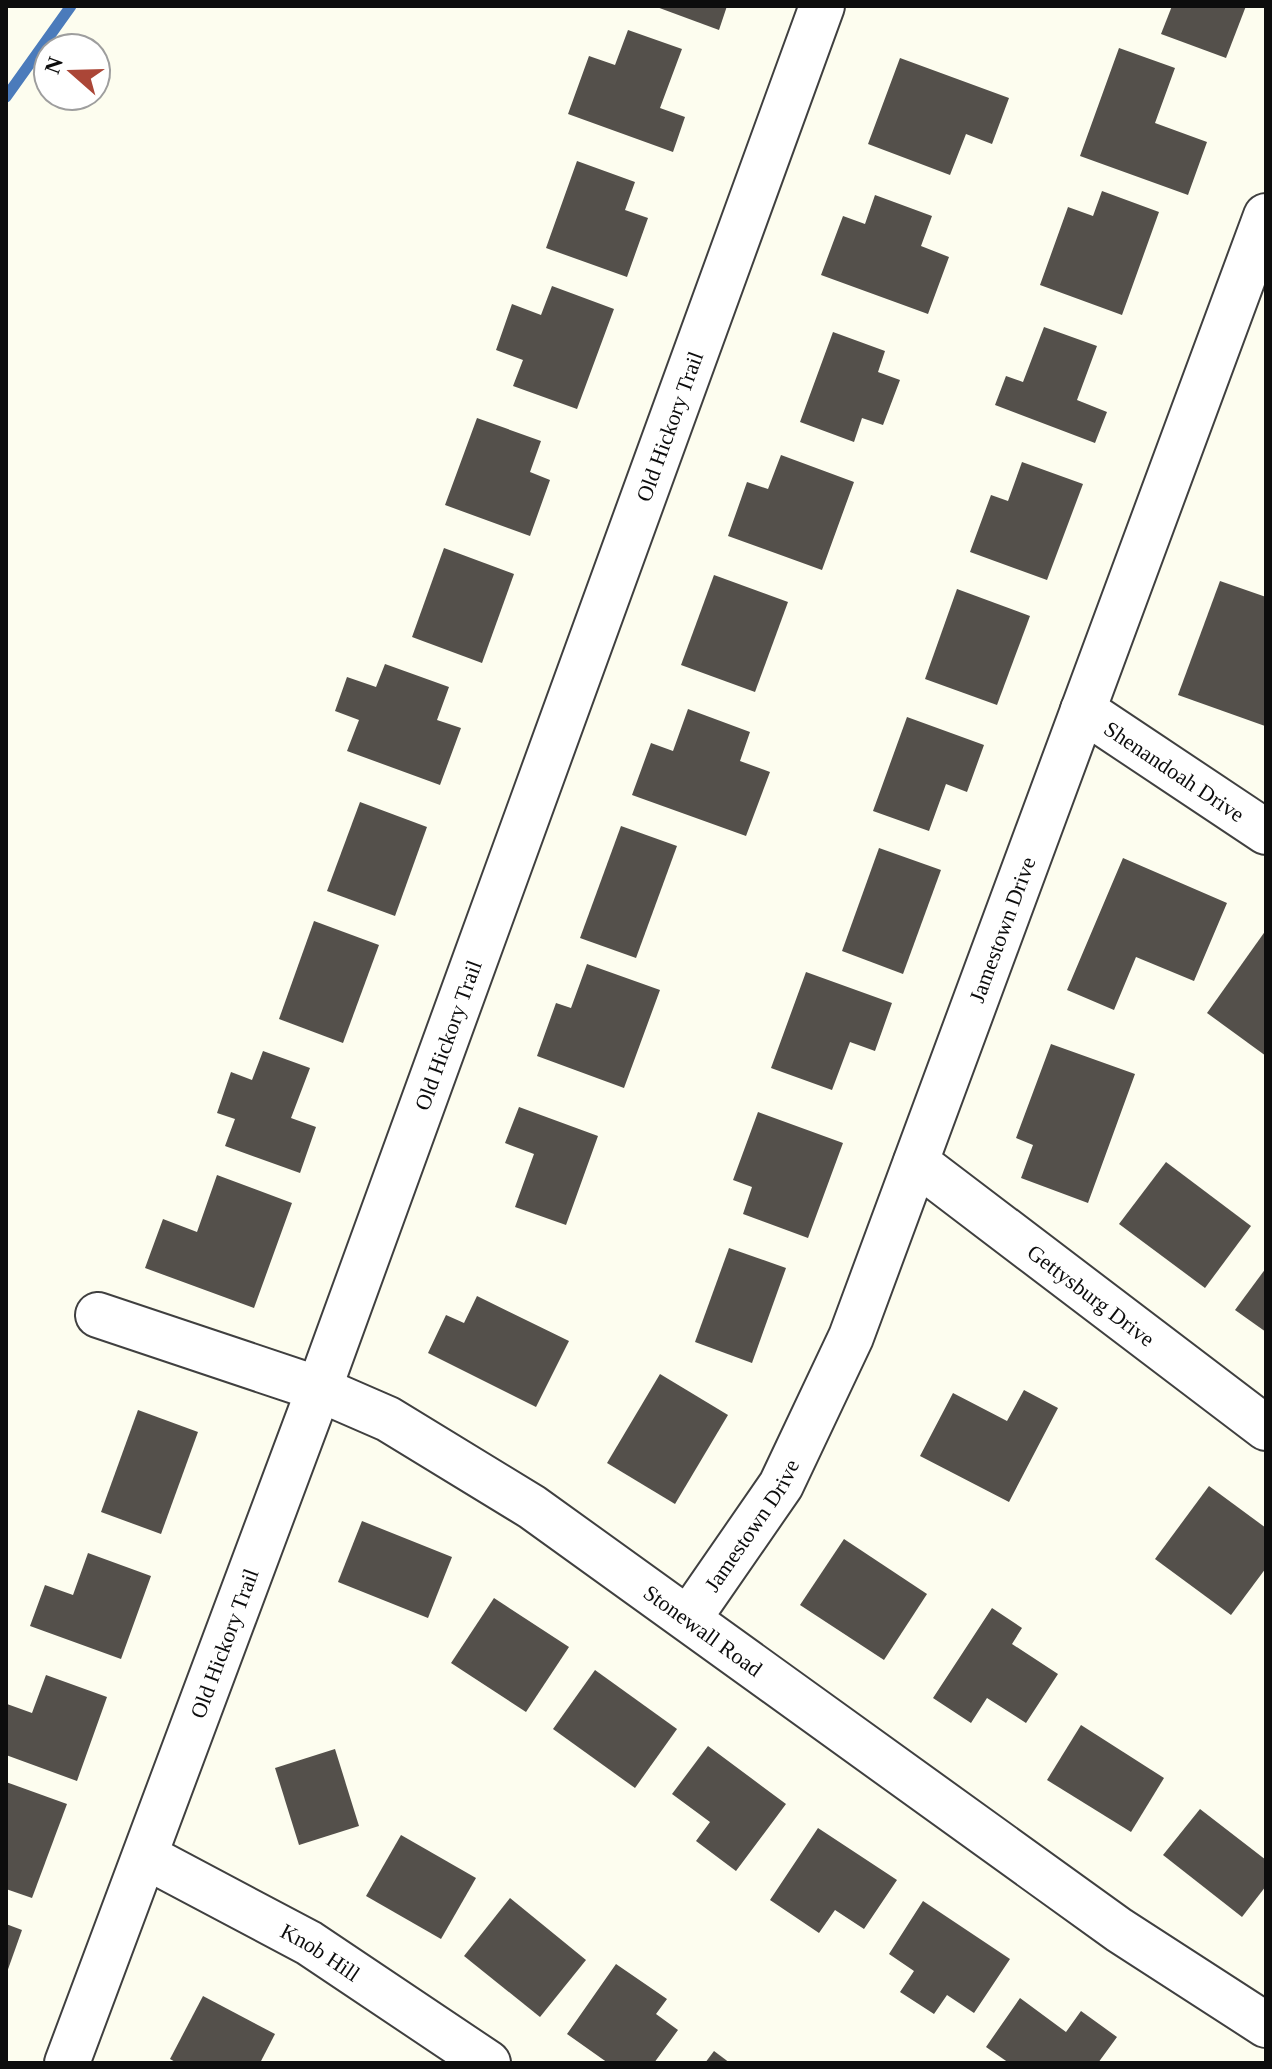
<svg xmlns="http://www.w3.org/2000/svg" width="1272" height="2069" font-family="Georgia,serif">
  <rect width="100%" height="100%" fill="#fdfdef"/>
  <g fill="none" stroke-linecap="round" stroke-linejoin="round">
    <polyline stroke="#4b7bbb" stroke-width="11" points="6,97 71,6"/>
  </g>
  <g fill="#54504b">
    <polygon points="654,6 727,6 719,30"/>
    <polygon points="1172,6 1246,6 1226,58 1161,34"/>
    <polygon points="628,30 682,49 660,108 685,117 673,152 568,114 589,56 615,65"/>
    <polygon points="1119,48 1175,68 1155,123 1207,142 1188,195 1080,156"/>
    <polygon points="900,58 1009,98 992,144 966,134 950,175 868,144"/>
    <polygon points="577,161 635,182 625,210 648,218 627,277 546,248"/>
    <polygon points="1102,191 1159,212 1122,315 1040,285 1068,207 1093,216"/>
    <polygon points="875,195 932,216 921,246 949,257 928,314 821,275 843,216 865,224"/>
    <polygon points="552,286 614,309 577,409 513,386 523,360 496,350 512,304 541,315"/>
    <polygon points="1044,327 1097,346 1077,400 1107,412 1095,443 995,405 1006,376 1023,382"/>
    <polygon points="833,332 885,351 878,372 900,380 883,425 862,418 854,442 800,422"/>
    <polygon points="477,418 541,441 530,472 550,480 530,536 445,505"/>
    <polygon points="781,455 854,482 822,570 728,536 747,482 768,489"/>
    <polygon points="1022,462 1083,484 1047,580 970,552 991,495 1008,501"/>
    <polygon points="444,548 514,574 482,663 412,637"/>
    <polygon points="714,575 788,602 755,692 681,665"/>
    <polygon points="1220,581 1266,597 1265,726 1178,695"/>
    <polygon points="957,589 1030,616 997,705 925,679"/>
    <polygon points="385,664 449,687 437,720 461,728 440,785 347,751 359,720 335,711 347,677 376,687"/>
    <polygon points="688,709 750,732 740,761 770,772 746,836 632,795 651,743 673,751"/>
    <polygon points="907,717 984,745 967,792 946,784 929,831 873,811"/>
    <polygon points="360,802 427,827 395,916 327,891"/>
    <polygon points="621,826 677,846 636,958 580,938"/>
    <polygon points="879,848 941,870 903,974 842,951"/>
    <polygon points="1123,858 1227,903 1194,981 1136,957 1114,1010 1067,990"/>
    <polygon points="314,921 379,945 343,1043 279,1019"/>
    <polygon points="1266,930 1266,1056 1207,1013"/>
    <polygon points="587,964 660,990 624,1088 537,1056 556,1003 571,1008"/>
    <polygon points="806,972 892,1003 875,1051 850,1042 832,1090 771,1068"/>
    <polygon points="1051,1044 1135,1074 1088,1203 1021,1178 1033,1145 1016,1138"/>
    <polygon points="263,1051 310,1068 291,1118 316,1127 300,1173 225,1146 235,1119 217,1113 231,1072 252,1080"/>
    <polygon points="519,1107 598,1136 566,1225 515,1207 534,1154 505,1143"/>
    <polygon points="758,1112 843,1143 808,1238 743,1214 752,1187 733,1180"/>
    <polygon points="1166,1162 1251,1226 1205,1288 1119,1224"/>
    <polygon points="217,1175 292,1203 254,1308 145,1268 163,1219 197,1232"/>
    <polygon points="729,1248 786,1268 752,1363 695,1342"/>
    <polygon points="1266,1268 1266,1332 1235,1310"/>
    <polygon points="477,1296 569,1341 536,1407 428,1353 446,1315 464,1323"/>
    <polygon points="660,1374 728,1415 675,1504 607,1463"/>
    <polygon points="1024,1390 1058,1408 1009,1502 920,1456 953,1393 1007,1421"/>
    <polygon points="138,1410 198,1432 161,1534 101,1512"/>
    <polygon points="1209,1486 1266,1528 1266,1568 1231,1615 1155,1559"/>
    <polygon points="362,1521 452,1557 428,1618 338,1582"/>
    <polygon points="844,1539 927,1594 884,1660 800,1605"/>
    <polygon points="88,1553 151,1576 121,1659 30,1626 45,1585 73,1595"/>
    <polygon points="494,1598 569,1647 526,1712 451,1663"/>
    <polygon points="992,1608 1022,1628 1012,1644 1058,1674 1026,1723 987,1698 971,1723 933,1698"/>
    <polygon points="595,1670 677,1729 635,1788 553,1729"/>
    <polygon points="46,1675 107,1697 77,1781 6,1755 7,1704 32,1713"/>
    <polygon points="1081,1725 1164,1778 1131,1832 1047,1780"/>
    <polygon points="708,1746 786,1804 736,1871 696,1841 710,1822 672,1794"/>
    <polygon points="335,1749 359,1826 299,1845 275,1768"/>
    <polygon points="6,1782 67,1804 32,1898 6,1889"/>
    <polygon points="1200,1809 1266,1860 1266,1886 1242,1917 1163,1855"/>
    <polygon points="818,1828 897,1880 864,1929 835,1910 819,1933 770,1900"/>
    <polygon points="401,1835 476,1878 441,1939 366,1896"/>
    <polygon points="510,1898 586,1960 540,2017 464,1956"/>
    <polygon points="923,1901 1010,1959 974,2013 947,1995 934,2014 900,1992 914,1971 889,1954"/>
    <polygon points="6,1924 22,1930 6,1975"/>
    <polygon points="616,1964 667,1999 656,2014 678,2030 654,2063 608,2063 567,2034"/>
    <polygon points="203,1996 275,2034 260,2063 177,2063 170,2059"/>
    <polygon points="1020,1998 1066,2032 1081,2011 1117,2037 1098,2063 1009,2063 986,2047"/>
    <polygon points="714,2051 730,2063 705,2063"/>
  </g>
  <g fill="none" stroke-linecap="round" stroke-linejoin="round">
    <defs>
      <g id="minor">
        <path id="s1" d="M1083,710l183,122"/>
        <path id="s2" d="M916,1162l350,266"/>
        <path id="s3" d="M98,1315l221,74 69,30 144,88 587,423 147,95"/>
        <path id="s4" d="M689,1618l92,-133 70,-148 415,-1121"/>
        <path id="s5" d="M145,1856l164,87 179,120"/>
        <path id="s6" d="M67,2063l252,-674 503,-1383"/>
      </g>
    </defs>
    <use href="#minor" stroke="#404040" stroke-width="48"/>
    <use href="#minor" stroke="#fff" stroke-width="44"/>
  </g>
  <g text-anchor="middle" stroke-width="8" stroke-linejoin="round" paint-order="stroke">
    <g font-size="22" fill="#0d0d0d" stroke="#fff">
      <text dy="8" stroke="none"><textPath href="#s6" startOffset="1744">Old Hickory Trail</textPath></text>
      <text dy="8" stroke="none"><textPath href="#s1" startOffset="110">Shenandoah Drive</textPath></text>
      <text dy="8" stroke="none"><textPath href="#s4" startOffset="760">Jamestown Drive</textPath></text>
      <text dy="8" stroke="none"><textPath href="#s6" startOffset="1096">Old Hickory Trail</textPath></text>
      <text dy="8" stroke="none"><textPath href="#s2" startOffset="220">Gettysburg Drive</textPath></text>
      <text dy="8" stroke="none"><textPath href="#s4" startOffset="112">Jamestown Drive</textPath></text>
      <text dy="8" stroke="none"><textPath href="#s3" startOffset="688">Stonewall Road</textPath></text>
      <text dy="8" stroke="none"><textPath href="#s6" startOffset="448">Old Hickory Trail</textPath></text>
      <text dy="8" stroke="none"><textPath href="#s5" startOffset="200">Knob Hill</textPath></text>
    </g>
  </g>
  <rect width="1272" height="2069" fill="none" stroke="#0d0d0d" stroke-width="16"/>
  <g transform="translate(72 72) rotate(290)"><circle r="38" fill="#ffffff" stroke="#9e9e9e" stroke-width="2"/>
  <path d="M0-6L14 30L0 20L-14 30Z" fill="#ab4637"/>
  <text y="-12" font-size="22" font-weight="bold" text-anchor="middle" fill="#0d0d0d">N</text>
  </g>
</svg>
